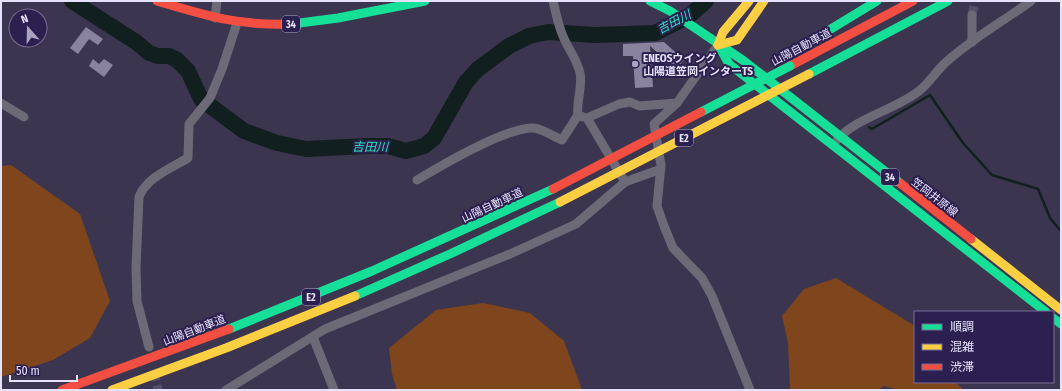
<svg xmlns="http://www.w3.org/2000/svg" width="1062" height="391" font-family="'Fira Sans Condensed','Noto Sans JP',sans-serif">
  <rect width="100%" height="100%" fill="#3c3550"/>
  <g fill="#7f451d">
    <polygon points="11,165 80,214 110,301 90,338 53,360 1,377 1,166"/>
    <polygon points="836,278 915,326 915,382 955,382 964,390 899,390 884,386 878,390 790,390 788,343 782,316 804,289"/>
    <polygon points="483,303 530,313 564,341 582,390 397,390 392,374 389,348 436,310"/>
  </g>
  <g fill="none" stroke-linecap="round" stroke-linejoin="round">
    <polyline stroke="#11201e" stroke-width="2.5" points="869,127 872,129 930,95 963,143 992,175 1038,189 1050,218 1061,231"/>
    <polyline stroke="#11201e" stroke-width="16" points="72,1 136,42 149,53 158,56 169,56 177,60 188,71 201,99 244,131 277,143 306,149 368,146 388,146 406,151 424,146 434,138 466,82 478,69 509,46 529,36 548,32 595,35 655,33 689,16 706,1"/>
  </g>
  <g fill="#8a83a0">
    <polygon points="86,27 103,39 98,45 89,39 78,54 70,48"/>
    <polygon points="664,42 684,60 676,69 650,46 653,87 635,88 633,56 623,56 623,44"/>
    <polygon points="93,59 99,64 104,59 113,65 104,77 89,66"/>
  </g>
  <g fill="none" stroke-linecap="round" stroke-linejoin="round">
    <g stroke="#564f6a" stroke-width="9" stroke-dasharray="9 4.5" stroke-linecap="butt">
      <polyline points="972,15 975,1"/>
      <polyline points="154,372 158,390"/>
    </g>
    <g stroke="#6c6a76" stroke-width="9">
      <path d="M553,1c3,12 5,24 10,35 5,13 14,23 17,37 3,14 -4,28 -2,42l5,2"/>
      <polyline points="215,18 217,1"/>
      <polyline points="972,42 972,15"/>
      <polyline points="1,103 24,117"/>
      <polyline points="677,103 654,124 661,165 657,206 664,226 673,248 702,278 712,296 750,390"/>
      <path d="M837,140c18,-22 58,-30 82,-49 9,-7 16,-18 25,-27 26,-24 58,-42 87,-63"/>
      <path d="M417,180c25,-15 90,-53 117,-52 9,1 20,9 28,12l16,-25"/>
      <polyline points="625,182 661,169"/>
      <polyline points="313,337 334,390"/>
      <path d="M149,347l-12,-46 -1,-33 3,-71c7,-19 32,-29 49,-39l1,-34 21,-26 12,-29 15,-46"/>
      <polyline points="226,390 325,329 510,254 576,224 625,182 587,118 619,104 630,102 639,106 677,103 718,45"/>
    </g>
    <g stroke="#16e098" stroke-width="9">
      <polyline points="650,1 670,11 744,61 900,183"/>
      <polyline points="292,24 338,18 425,1"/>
      <polyline points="719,46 729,64 1046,312"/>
      <polyline points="793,52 877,1"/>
      <polyline points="809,74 948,1"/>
      <polyline points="355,296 450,254 560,202"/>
      <polyline points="1053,318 1061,324"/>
      <polyline points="229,329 372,271 553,189"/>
    </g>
    <g stroke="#ffcf43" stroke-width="9">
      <polyline points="718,45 737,40 764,1"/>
      <polyline points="718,45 723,32 749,1"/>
      <polyline points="971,239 1061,310"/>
      <polyline points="112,390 226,348 355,296"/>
    </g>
    <g stroke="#f24e42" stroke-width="9">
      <path d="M157,1c50,15 82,25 135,23"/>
      <polyline points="790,66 913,1"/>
      <polyline points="900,183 971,239"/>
      <polyline points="62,390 229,329"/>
    </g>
    <polyline stroke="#16e098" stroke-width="9" points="701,112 790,66"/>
    <polyline stroke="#ffcf43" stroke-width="9" points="560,202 809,74"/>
    <polyline stroke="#f24e42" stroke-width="9" points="553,189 701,112"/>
  </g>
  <circle fill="#aaa5bf" stroke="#2c2050" stroke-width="1.5" cx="635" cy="64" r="4"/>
  <g text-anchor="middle" stroke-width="4" stroke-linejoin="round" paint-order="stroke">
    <g fill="#2c2050" stroke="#aea8c8" stroke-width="1">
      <rect x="282" y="16" width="18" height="16" rx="3"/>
      <rect x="675" y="130" width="18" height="16" rx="3"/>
      <rect x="881" y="169" width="18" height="16" rx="3"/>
      <rect x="302" y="289" width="18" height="16" rx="3"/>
    </g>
    <g font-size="10" font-weight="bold" fill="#e6e2fb">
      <text x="291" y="28">34</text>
      <text x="684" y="142">E2</text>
      <text x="890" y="181">34</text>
      <text x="311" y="301">E2</text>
    </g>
    <g font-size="11" fill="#e6e2fb" stroke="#2c2050">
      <text transform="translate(801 47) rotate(-28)" y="4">山陽自動車道</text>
      <text transform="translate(935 197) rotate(38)" y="4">笠岡井原線</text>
      <text transform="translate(492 205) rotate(-25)" y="4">山陽自動車道</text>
      <text transform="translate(194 330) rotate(-21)" y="4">山陽自動車道</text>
    </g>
    <g font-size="11" font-weight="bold" fill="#e6e2fb" stroke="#2c2050" text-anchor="start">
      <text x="643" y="62">ENEOSウイング<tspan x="643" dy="13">山陽道笠岡インターTS</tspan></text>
    </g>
    <g font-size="12" font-style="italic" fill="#25e6bb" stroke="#2c2050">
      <text transform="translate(674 22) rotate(-28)" y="4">吉田川</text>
      <text transform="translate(370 147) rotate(1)" y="4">吉田川</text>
    </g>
  </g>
  <rect width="1062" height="391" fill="none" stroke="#e6e2fb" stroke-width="4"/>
  <rect x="914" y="311" width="140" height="72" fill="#2c2050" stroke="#766e94"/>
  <rect x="922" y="324" width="20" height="6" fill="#16e098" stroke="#766e94"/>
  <text x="950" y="331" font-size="12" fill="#e6e2fb">順調</text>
  <rect x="922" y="344" width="20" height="6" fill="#ffcf43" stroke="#766e94"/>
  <text x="950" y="351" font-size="12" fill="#e6e2fb">混雑</text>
  <rect x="922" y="364" width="20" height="6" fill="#f24e42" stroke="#766e94"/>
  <text x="950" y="371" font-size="12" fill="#e6e2fb">渋滞</text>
  <g transform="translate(28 28) rotate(340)"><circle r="19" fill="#2c2050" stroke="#766e94"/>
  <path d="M0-3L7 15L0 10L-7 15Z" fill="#aaa5bf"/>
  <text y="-6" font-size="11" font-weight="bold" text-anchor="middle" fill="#e6e2fb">N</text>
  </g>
  <path d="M10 375v6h67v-6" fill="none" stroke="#e6e2fb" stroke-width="2"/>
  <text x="16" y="375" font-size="12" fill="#e6e2fb" stroke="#2c2050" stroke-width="3" paint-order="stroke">50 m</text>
</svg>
